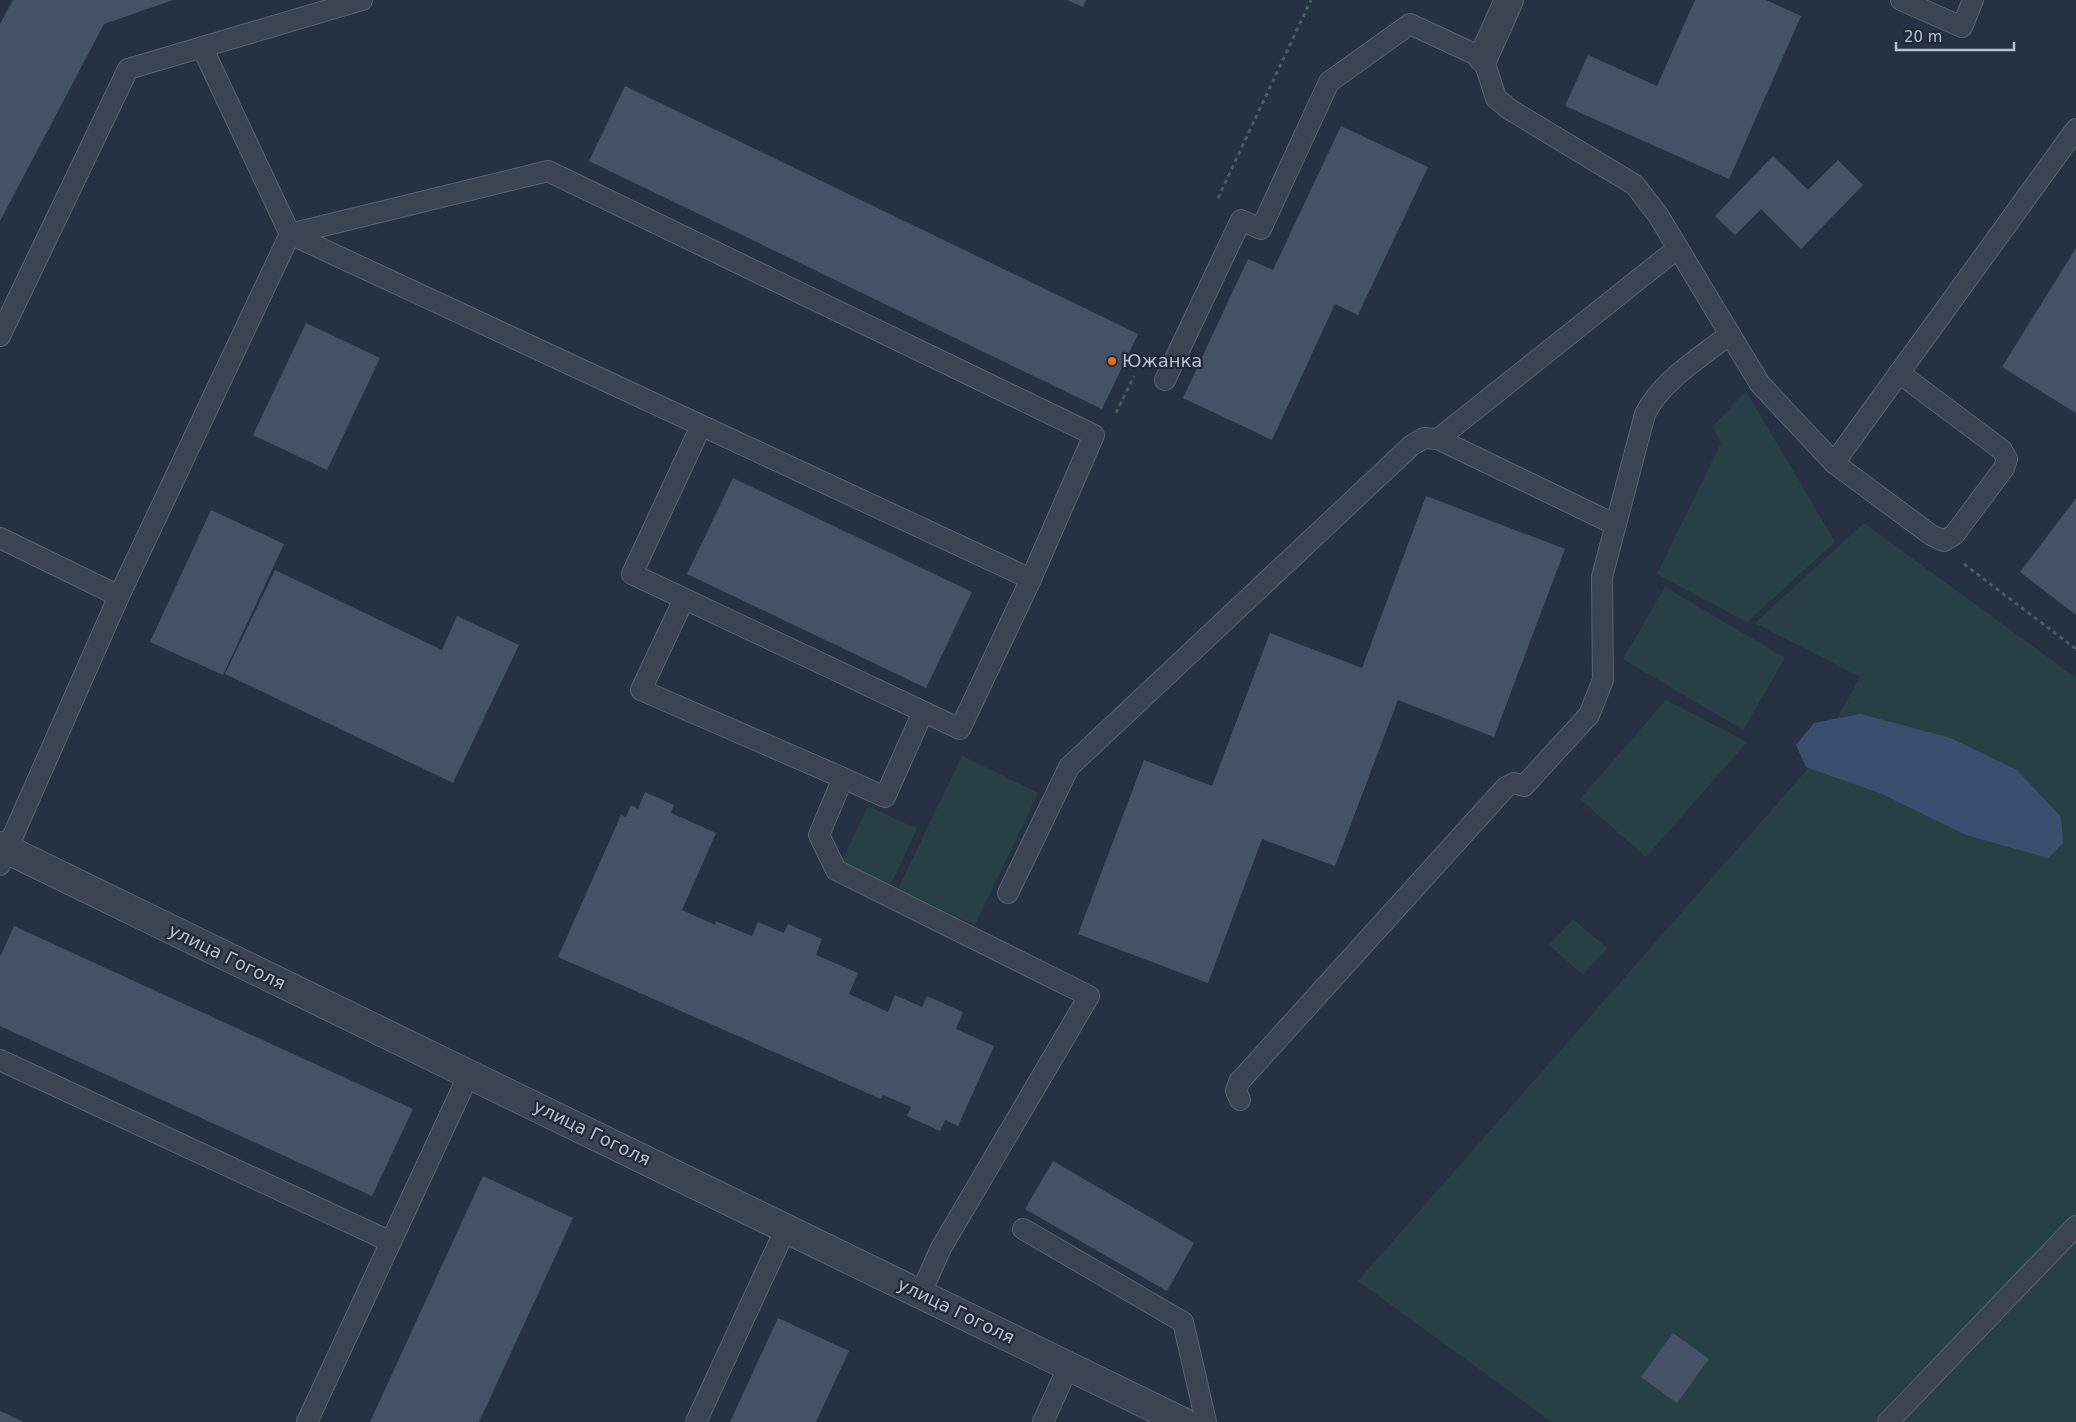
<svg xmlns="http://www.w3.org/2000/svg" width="2076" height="1422" font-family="'DejaVu Sans',sans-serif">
  <rect width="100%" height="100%" fill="#263244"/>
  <g fill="#284045">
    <polygon points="1746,391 1835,542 1747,622 1657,574 1721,443 1713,426"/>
    <polygon points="1864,523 2076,678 2076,1422 1552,1422 1358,1281 1813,763 1860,677 1755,623"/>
    <polygon points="1665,587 1785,658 1743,730 1623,659"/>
    <polygon points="1666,700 1747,742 1646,857 1580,799"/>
    <polygon points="962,756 1038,793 975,925 898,889"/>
    <polygon points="868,806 917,829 890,886 841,863"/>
    <polygon points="1573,919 1607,948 1583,975 1549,945"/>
  </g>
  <polygon fill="#3c4e6d" points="1860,714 1951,738 2017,770 2061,817 2063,843 2048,858 1966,835 1882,794 1806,767 1796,745 1814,723"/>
  <g fill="#455266">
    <polygon points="13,0 173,0 104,24 0,221 0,24"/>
    <polygon points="1067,0 1086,0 1083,7"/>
    <polygon points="1695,0 1766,0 1801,16 1729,179 1565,106 1588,55 1657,86"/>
    <polygon points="625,86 1138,334 1102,409 589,161"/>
    <polygon points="1341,126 1428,167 1358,315 1335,304 1272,440 1183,398 1248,259 1273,270"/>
    <polygon points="1773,156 1808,190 1838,160 1863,185 1801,249 1761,209 1735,235 1715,216"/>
    <polygon points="2076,248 2076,413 2002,367"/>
    <polygon points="306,323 380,358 327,470 253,435"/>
    <polygon points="733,478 972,592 926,688 687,574"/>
    <polygon points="1426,496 1565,549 1494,737 1398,700 1335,866 1262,839 1208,983 1078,934 1144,760 1212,786 1270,633 1362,668"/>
    <polygon points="2076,498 2076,615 2020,572"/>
    <polygon points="211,510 284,544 223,675 150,642"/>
    <polygon points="275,570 442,650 457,616 519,645 453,783 225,674"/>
    <polygon points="645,792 674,805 671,813 716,833 682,910 715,925 716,921 752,936 758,922 784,933 788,924 822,939 816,955 858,973 849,994 888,1012 895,995 922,1007 927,996 963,1012 956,1029 994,1046 958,1126 945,1120 940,1131 907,1116 911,1107 883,1095 881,1099 558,957 621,815 626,817 631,805 638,809"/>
    <polygon points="14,926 413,1109 372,1196 0,1026 0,957"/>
    <polygon points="1053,1161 1194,1243 1167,1291 1025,1209"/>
    <polygon points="483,1176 573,1218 479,1422 370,1422"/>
    <polygon points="778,1318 849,1351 816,1422 730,1422"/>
    <polygon points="1673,1333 1709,1359 1677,1403 1641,1377"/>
    <polygon points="0,1411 24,1422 0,1422"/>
  </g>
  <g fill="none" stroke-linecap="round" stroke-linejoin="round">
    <defs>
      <g id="service">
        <polyline points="1901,0 1962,27 1973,0"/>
        <polyline points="202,47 290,234 548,171 1094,435 1031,579"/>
        <polyline points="0,336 128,69 362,0"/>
        <polyline points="1165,380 1241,220 1261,229 1329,82 1410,24 1483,58 1496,98 1509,109 1635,185 1658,215 1760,384 1834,463 1931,535 1944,541 1954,535 2004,468 2007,459 2002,450 1899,373"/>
        <polyline points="1438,439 1678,248"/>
        <polyline points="1834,463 2076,129"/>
        <polyline points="0,538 119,596 0,865"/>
        <polyline points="119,596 290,234 1031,579 960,729 632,574 701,426"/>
        <polyline points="684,599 641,690 843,778 819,835 836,870 1089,996 941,1248 920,1295"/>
        <polyline points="843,778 885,797 923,712"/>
        <polyline points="1008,893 1069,767 1412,445 1424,438 1438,439 1616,525"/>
        <polyline points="0,1060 391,1242"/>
        <path d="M1240,1100l-4,-9 3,-9 267,-295 8,-4 10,3 65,-71 14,-35 -1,-103 43,-163c17,-34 55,-56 85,-80"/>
        <polyline points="1023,1229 1183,1322 1206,1422"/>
        <polyline points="307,1422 469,1074"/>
        <polyline points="696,1422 786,1228"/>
        <polyline points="1043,1422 1069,1365"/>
        <polyline points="1888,1422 2076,1226"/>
      </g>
      <g id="minor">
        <polyline points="1483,58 1509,0"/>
        <polyline points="0,846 1183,1422"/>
      </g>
    </defs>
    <use href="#service" stroke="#596271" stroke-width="22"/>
    <use href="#minor" stroke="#596271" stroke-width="30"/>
    <g stroke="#475d61" stroke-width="3" stroke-dasharray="4 4" stroke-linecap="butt">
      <polyline points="1218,198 1311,0"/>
      <polyline points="1116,413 1134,376"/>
      <polyline points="1964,564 2076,649"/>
    </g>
    <use href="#service" stroke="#3b4453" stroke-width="20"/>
    <use href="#minor" stroke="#3b4453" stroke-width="28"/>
  </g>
  <circle fill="#e8710a" stroke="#1f2939" stroke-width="2" cx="1112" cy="361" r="5"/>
  <g text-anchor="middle" stroke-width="4.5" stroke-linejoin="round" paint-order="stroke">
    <g font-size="18" fill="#b8c0cd" stroke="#1f2939" text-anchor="start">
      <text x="1122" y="367">Южанка</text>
    </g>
    <g font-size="18" fill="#b8c0cd" stroke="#1f2939">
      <text transform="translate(227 957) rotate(26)" y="6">улица Гоголя</text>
      <text transform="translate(592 1133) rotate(26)" y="6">улица Гоголя</text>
      <text transform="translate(956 1311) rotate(26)" y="6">улица Гоголя</text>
    </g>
  </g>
  <path d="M1896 42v8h118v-8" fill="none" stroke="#b8c0cd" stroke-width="2.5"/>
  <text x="1904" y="42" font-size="15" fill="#b8c0cd" stroke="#1f2939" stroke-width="4" paint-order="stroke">20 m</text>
</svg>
